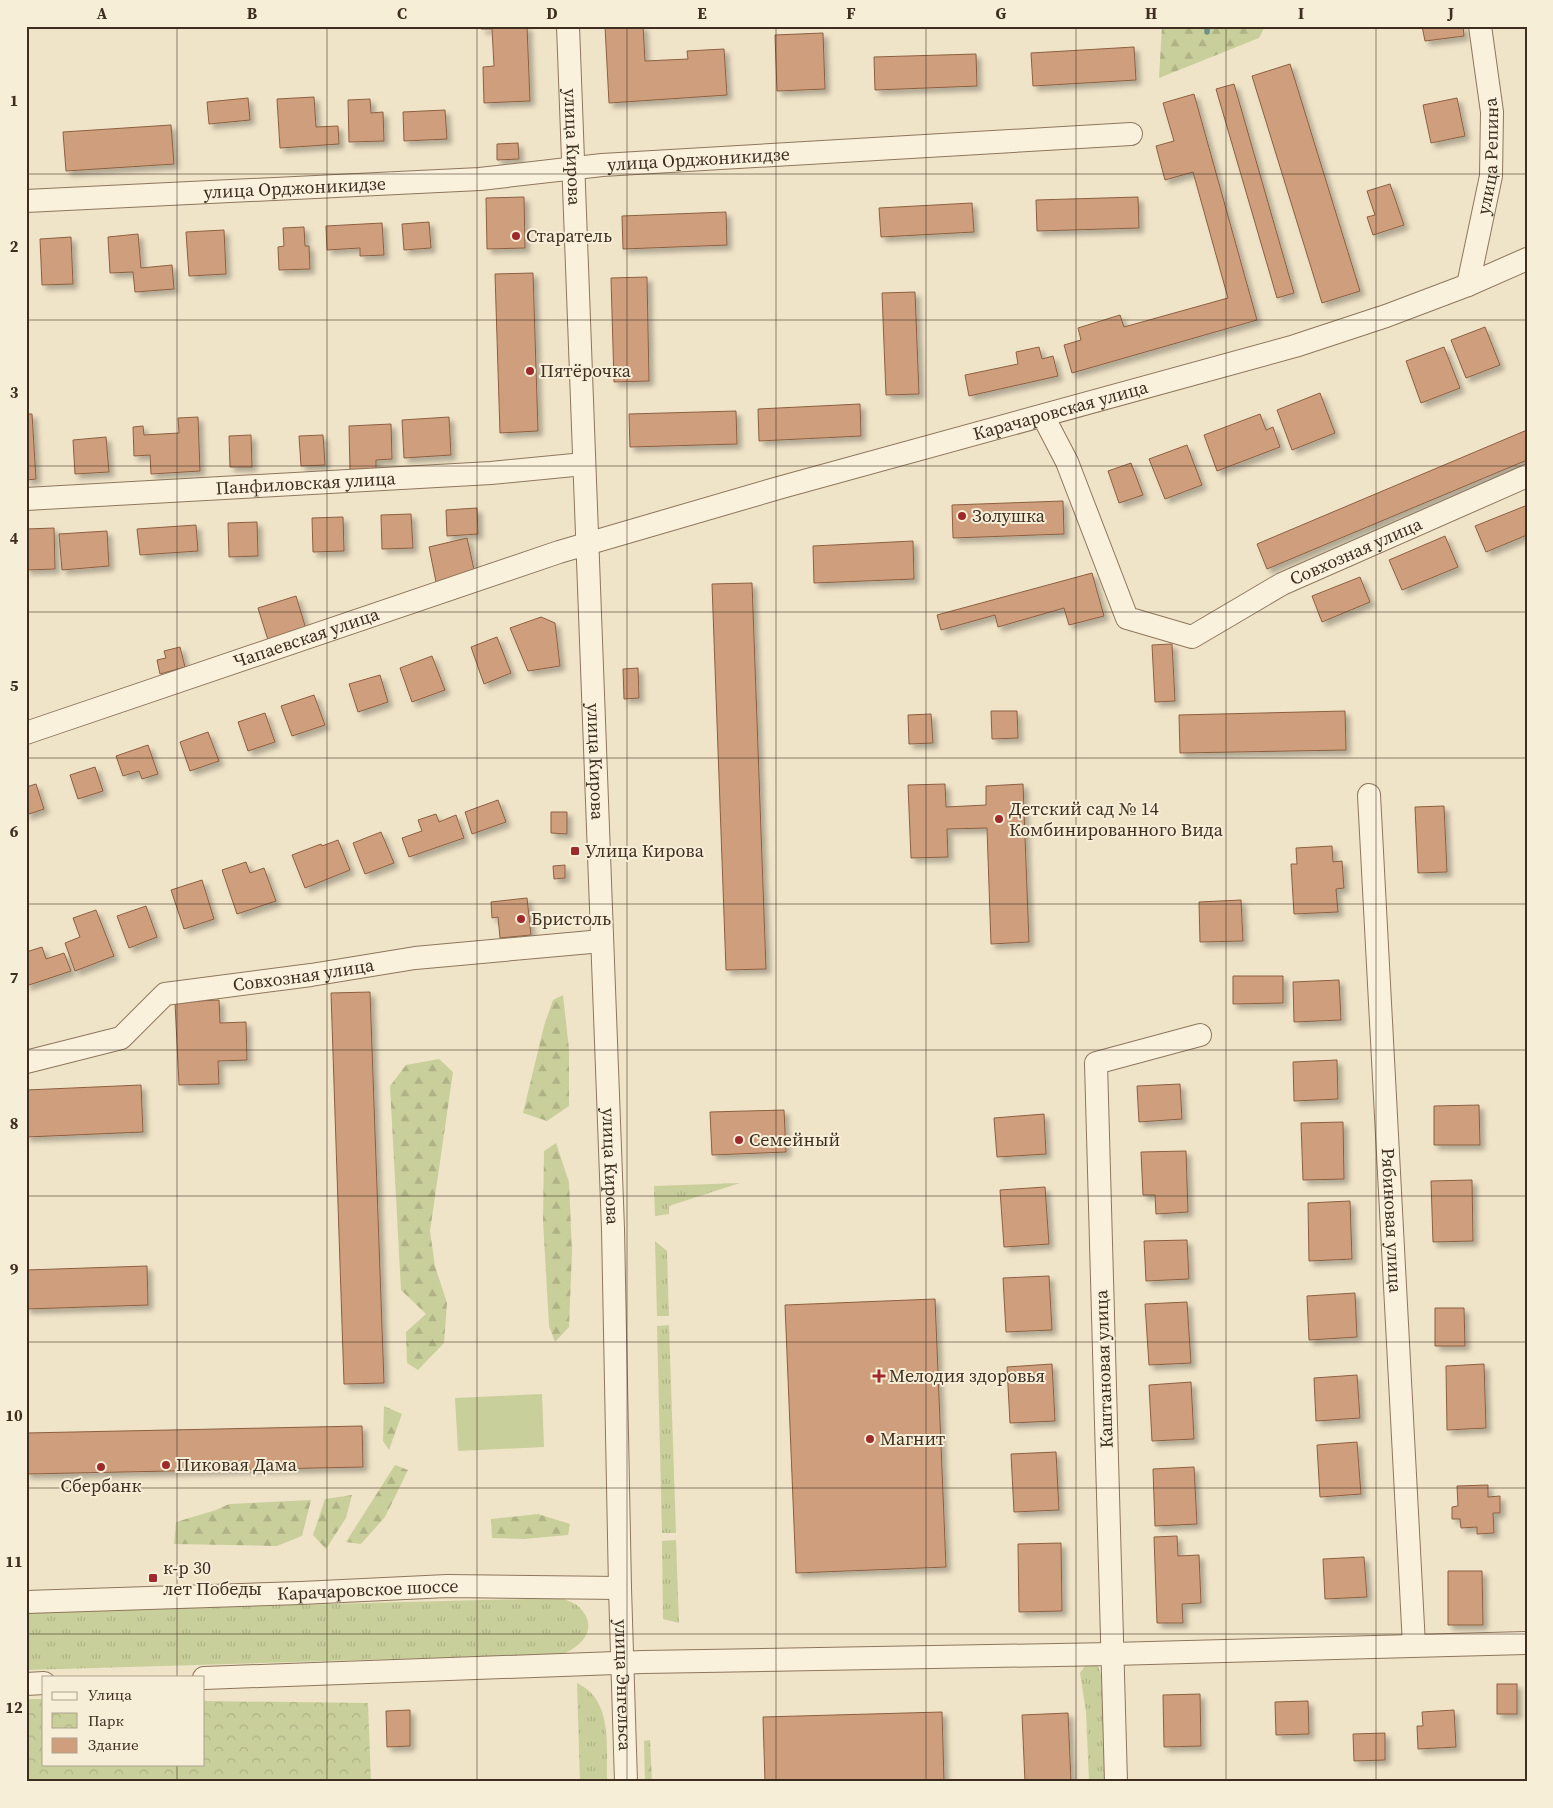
<svg xmlns="http://www.w3.org/2000/svg" width="1553" height="1808" font-family="'Source Serif 4',serif">
  <defs>
    <pattern id="grass-tufts" width="24" height="20" patternUnits="userSpaceOnUse" patternTransform="scale(1.25)"><rect width="24" height="20" fill="#c9cf9b"/><path d="M3 7l-1-3M5 7V3M7 7l1-3M15 17l-1-3M17 17v-4M19 17l1-3" fill="none" stroke="#aeb285"/></pattern>
    <pattern id="forest-firs" width="22" height="20" patternUnits="userSpaceOnUse" patternTransform="scale(1.25)"><rect width="22" height="20" fill="#c9cf9b"/><path d="M5 1l3.5 6h-7zM16 11l3.5 6h-7z" fill="#aeb285"/></pattern>
    <pattern id="park-crowns" width="20" height="18" patternUnits="userSpaceOnUse" patternTransform="scale(1.25)"><rect width="20" height="18" fill="#c9cf9b"/><path d="M2 6a3 3 0 1 1 6 0M12 15a3 3 0 1 1 6 0" fill="none" stroke="#aeb285"/></pattern>
    <filter id="shadow"><feDropShadow dx="4.5" dy="4.5" stdDeviation="2.5" flood-color="#0004"/></filter>
  </defs>
  <rect width="100%" height="100%" fill="#f0e4c8"/>
  <g fill="url(#grass-tufts)">
    <polygon points="740,1183 669,1206 669,1214 655,1216 654,1186"/>
    <polygon points="655,1241 667,1251 669,1316 657,1316"/>
    <polygon points="669,1325 676,1533 662,1533 657,1326"/>
    <polygon points="676,1540 679,1623 663,1619 662,1541"/>
    <path d="M562,1598c6,3 14,5 18,10 19,20 2,38 -17,46l-537,16v-58z"/>
    <polygon points="1087,1663 1097,1663 1103,1680 1107,1782 1089,1782 1086,1712 1080,1673"/>
    <path d="M577,1683c4,2 9,5 13,9 22,21 16,61 17,90h-27z"/>
  </g>
  <g fill="url(#forest-firs)">
    <polygon points="1162,26 1265,26 1259,38 1159,78"/>
    <polygon points="563,995 569,1049 569,1106 547,1121 523,1113 544,1026 553,1000"/>
    <polygon points="439,1059 453,1072 430,1231 435,1266 447,1303 444,1343 418,1370 407,1363 406,1332 426,1314 401,1290 390,1086 406,1065"/>
    <polygon points="556,1143 569,1182 572,1252 569,1327 555,1342 549,1326 543,1220 544,1151"/>
    <polygon points="384,1406 402,1414 389,1450 383,1441"/>
    <polygon points="395,1465 408,1470 385,1517 361,1544 346,1542"/>
    <polygon points="352,1495 346,1518 326,1549 313,1535 325,1499"/>
    <polygon points="311,1500 302,1536 277,1546 174,1544 176,1522 216,1510 229,1504"/>
    <polygon points="538,1514 570,1524 568,1535 524,1539 492,1538 491,1519"/>
    <polygon points="650,1740 652,1782 645,1782 644,1741"/>
  </g>
  <polygon fill="url(#park-crowns)" points="26,1699 44,1699 44,1764 204,1764 204,1701 368,1703 371,1782 26,1782"/>
  <polygon fill="#c9cf9b" points="542,1394 544,1447 458,1451 455,1398"/>
  <g fill="none" stroke-linecap="round" stroke-linejoin="round">
    <polyline stroke="#6f938a" stroke-width="5.5" points="1207,32 1207,26"/>
  </g>
  <g fill="#cf9f7d" stroke="#8d5f41" filter="url(#shadow)">
    <polygon points="481,26 527,26 530,101 484,103 483,67 494,66 492,29 481,29"/>
    <polygon points="605,26 643,26 645,61 688,59 687,51 724,49 727,95 609,103"/>
    <polygon points="1422,26 1463,26 1464,36 1425,41"/>
    <polygon points="823,33 825,89 777,91 775,35"/>
    <polygon points="1134,47 1136,80 1033,86 1031,53"/>
    <polygon points="976,54 977,86 875,90 874,57"/>
    <polygon points="1290,64 1360,291 1322,303 1252,76"/>
    <polygon points="1234,84 1294,293 1277,298 1216,89"/>
    <polygon points="1194,94 1257,320 1072,373 1064,345 1081,340 1078,328 1120,315 1124,327 1228,298 1193,172 1165,180 1156,146 1174,141 1163,103"/>
    <polygon points="314,97 316,127 338,126 339,144 280,148 277,99"/>
    <polygon points="248,98 250,120 209,124 207,102"/>
    <polygon points="1457,98 1465,136 1431,143 1423,105"/>
    <polygon points="370,99 371,113 383,112 384,141 349,142 348,100"/>
    <polygon points="445,110 447,139 404,141 403,112"/>
    <polygon points="171,125 174,164 66,171 63,132"/>
    <polygon points="518,143 519,159 497,160 497,144"/>
    <polygon points="1390,184 1404,225 1373,235 1367,217 1375,215 1367,191"/>
    <polygon points="524,197 525,248 487,249 486,198"/>
    <polygon points="1138,197 1139,228 1037,231 1036,200"/>
    <polygon points="972,203 974,232 881,237 879,208"/>
    <polygon points="726,212 727,245 623,249 622,216"/>
    <polygon points="429,222 431,248 404,250 402,224"/>
    <polygon points="382,223 384,255 360,256 360,248 327,250 326,226"/>
    <polygon points="304,227 305,246 309,246 310,269 279,270 278,247 284,246 283,228"/>
    <polygon points="224,230 226,274 189,276 186,232"/>
    <polygon points="138,234 141,268 172,265 174,289 135,292 133,272 110,273 108,237"/>
    <polygon points="71,237 73,284 42,285 40,239"/>
    <polygon points="533,273 538,431 500,433 495,274"/>
    <polygon points="647,277 649,381 614,382 611,278"/>
    <polygon points="915,292 919,394 886,395 882,293"/>
    <polygon points="1485,327 1500,365 1466,378 1451,340"/>
    <polygon points="1039,347 1042,359 1053,356 1058,376 969,396 965,375 1018,364 1016,352"/>
    <polygon points="1444,347 1460,388 1421,403 1406,361"/>
    <polygon points="1320,393 1335,433 1292,450 1277,410"/>
    <polygon points="860,404 861,436 759,441 758,409"/>
    <polygon points="736,411 737,444 630,447 629,414"/>
    <polygon points="26,414 32,414 36,479 26,480"/>
    <polygon points="1260,414 1266,430 1273,427 1280,447 1217,471 1204,435"/>
    <polygon points="198,417 200,471 151,474 150,455 134,456 133,427 143,426 144,435 179,433 178,418"/>
    <polygon points="449,417 451,455 404,458 402,420"/>
    <polygon points="391,424 392,459 376,460 376,469 350,470 349,426"/>
    <polygon points="1527,430 1527,460 1267,569 1257,544"/>
    <polygon points="251,435 252,467 230,467 229,436"/>
    <polygon points="323,435 325,465 301,466 299,436"/>
    <polygon points="106,437 109,472 75,474 73,440"/>
    <polygon points="1187,445 1202,485 1165,499 1149,459"/>
    <polygon points="1131,463 1143,495 1119,503 1108,471"/>
    <polygon points="1063,501 1064,534 953,538 952,505"/>
    <polygon points="1525,506 1527,511 1527,535 1486,552 1475,526"/>
    <polygon points="477,508 478,534 447,536 446,510"/>
    <polygon points="411,514 413,548 382,549 381,515"/>
    <polygon points="343,517 344,551 313,552 312,518"/>
    <polygon points="257,522 258,556 229,557 228,523"/>
    <polygon points="196,525 198,551 140,555 137,529"/>
    <polygon points="54,528 55,569 26,570 26,529"/>
    <polygon points="107,531 109,566 62,570 59,534"/>
    <polygon points="1445,536 1458,567 1402,590 1389,560"/>
    <polygon points="467,538 475,574 436,582 429,547"/>
    <polygon points="913,541 914,579 814,583 813,546"/>
    <polygon points="1092,573 1104,616 1069,625 1064,608 998,627 995,615 941,630 937,615"/>
    <polygon points="1360,577 1370,602 1322,622 1312,596"/>
    <polygon points="752,583 766,969 726,970 712,584"/>
    <polygon points="296,596 306,629 268,640 258,608"/>
    <polygon points="541,617 555,623 560,666 528,671 510,628"/>
    <polygon points="497,637 511,673 484,684 471,647"/>
    <polygon points="1172,644 1175,701 1155,702 1152,645"/>
    <polygon points="180,647 185,667 160,674 157,660 166,658 164,651"/>
    <polygon points="432,656 445,690 412,702 400,668"/>
    <polygon points="638,668 639,698 624,699 623,669"/>
    <polygon points="380,675 388,702 358,712 349,684"/>
    <polygon points="314,695 325,725 292,736 281,706"/>
    <polygon points="991,711 1017,711 1018,738 992,739"/>
    <polygon points="1345,711 1346,750 1180,753 1179,715"/>
    <polygon points="265,713 275,742 248,751 238,722"/>
    <polygon points="931,714 933,743 909,744 908,715"/>
    <polygon points="208,732 219,761 190,771 180,742"/>
    <polygon points="148,745 158,774 142,779 139,771 123,776 116,756"/>
    <polygon points="95,767 103,791 78,799 70,775"/>
    <polygon points="36,784 44,809 26,815 26,787"/>
    <polygon points="945,784 946,807 986,805 986,786 1023,784 1029,942 991,944 987,828 947,829 948,857 911,858 908,785"/>
    <polygon points="498,800 506,822 472,834 465,812"/>
    <polygon points="1444,806 1447,872 1418,873 1415,807"/>
    <polygon points="551,812 567,812 567,834 551,833"/>
    <polygon points="436,814 439,822 456,815 464,838 409,857 402,838 422,831 418,820"/>
    <polygon points="381,832 394,863 365,874 353,843"/>
    <polygon points="338,840 350,870 305,888 292,855 321,844 322,846"/>
    <polygon points="1332,846 1333,862 1342,861 1344,888 1336,889 1338,912 1294,914 1291,864 1297,864 1296,848"/>
    <polygon points="246,862 250,873 264,868 276,901 237,914 222,870"/>
    <polygon points="565,865 565,878 554,879 553,866"/>
    <polygon points="202,880 214,919 184,929 171,890"/>
    <polygon points="527,898 531,935 500,938 498,917 492,918 491,902"/>
    <polygon points="1241,900 1243,941 1200,942 1199,902"/>
    <polygon points="146,906 157,937 129,948 117,916"/>
    <polygon points="96,910 114,956 75,971 65,943 80,937 73,918"/>
    <polygon points="42,947 46,959 64,953 71,971 26,986 26,952"/>
    <polygon points="1233,976 1283,976 1283,1003 1233,1004"/>
    <polygon points="1339,980 1341,1020 1294,1022 1293,982"/>
    <polygon points="370,992 384,1383 344,1384 331,993"/>
    <polygon points="219,1000 220,1023 246,1022 247,1060 218,1061 219,1084 179,1085 175,1002"/>
    <polygon points="1337,1060 1338,1099 1294,1101 1293,1062"/>
    <polygon points="1180,1084 1182,1119 1139,1122 1137,1086"/>
    <polygon points="141,1085 143,1132 26,1137 26,1090"/>
    <polygon points="1479,1105 1480,1145 1434,1145 1434,1106"/>
    <polygon points="784,1110 786,1152 712,1155 710,1112"/>
    <polygon points="1044,1114 1046,1154 997,1157 994,1118"/>
    <polygon points="1343,1122 1344,1179 1303,1180 1301,1123"/>
    <polygon points="1186,1151 1188,1212 1156,1214 1155,1195 1143,1195 1141,1152"/>
    <polygon points="1472,1180 1473,1241 1433,1242 1431,1181"/>
    <polygon points="1045,1187 1049,1244 1004,1247 1000,1190"/>
    <polygon points="1350,1201 1352,1259 1309,1261 1308,1203"/>
    <polygon points="1187,1240 1189,1279 1146,1281 1144,1241"/>
    <polygon points="147,1266 148,1305 26,1309 26,1270"/>
    <polygon points="1049,1276 1052,1330 1006,1332 1003,1278"/>
    <polygon points="1355,1293 1357,1337 1309,1340 1307,1296"/>
    <polygon points="935,1299 946,1567 796,1573 785,1305"/>
    <polygon points="1187,1302 1191,1363 1149,1365 1145,1304"/>
    <polygon points="1435,1308 1464,1308 1465,1346 1435,1346"/>
    <polygon points="1052,1364 1055,1421 1010,1423 1007,1367"/>
    <polygon points="1484,1364 1486,1428 1447,1430 1446,1366"/>
    <polygon points="1357,1375 1360,1418 1316,1421 1314,1378"/>
    <polygon points="1191,1382 1194,1439 1152,1441 1149,1385"/>
    <polygon points="362,1426 363,1467 26,1474 26,1433"/>
    <polygon points="1357,1442 1361,1494 1320,1497 1317,1445"/>
    <polygon points="1056,1452 1059,1510 1014,1512 1011,1454"/>
    <polygon points="1194,1467 1197,1524 1155,1526 1153,1469"/>
    <polygon points="1488,1485 1488,1497 1500,1496 1500,1513 1493,1513 1494,1533 1477,1534 1477,1527 1461,1528 1460,1519 1452,1519 1452,1507 1458,1506 1457,1486"/>
    <polygon points="1177,1536 1178,1556 1199,1555 1201,1603 1182,1604 1183,1623 1157,1623 1154,1537"/>
    <polygon points="1061,1543 1062,1611 1019,1612 1018,1544"/>
    <polygon points="1364,1557 1367,1597 1325,1599 1323,1559"/>
    <polygon points="1448,1571 1482,1571 1483,1625 1448,1625"/>
    <rect x="1497" y="1684" width="20" height="30"/>
    <polygon points="1200,1694 1201,1746 1164,1747 1163,1695"/>
    <polygon points="1308,1701 1309,1734 1276,1735 1275,1702"/>
    <polygon points="410,1710 410,1746 387,1747 386,1711"/>
    <polygon points="1454,1710 1456,1747 1418,1749 1417,1726 1423,1726 1422,1712"/>
    <polygon points="942,1712 944,1781 765,1782 763,1717"/>
    <polygon points="1068,1713 1071,1782 1025,1782 1022,1715"/>
    <polygon points="1385,1733 1385,1760 1354,1761 1353,1734"/>
  </g>
  <g fill="none" stroke-linecap="round" stroke-linejoin="round">
    <defs>
      <g id="minor">
        <path id="s1" d="M568,26l45,1203 7,359 6,194"/>
        <path id="s2" d="M26,201l454,-22 122,-14 529,-31"/>
        <path id="s3" d="M1468,285l23,-109 1,-64 -12,-86"/>
        <path id="s4" d="M1043,416l24,46 60,156 65,19 90,-53 245,-108"/>
        <path id="s5" d="M26,499l465,-26 93,-9"/>
        <path id="s6" d="M26,733l533,-181 223,-65 513,-141 91,-30 82,-31 59,-26"/>
        <path id="s7" d="M1369,795l45,850"/>
        <path id="s8" d="M26,1062l95,-24 44,-44 146,-19 104,-17 187,-17"/>
        <path id="s9" d="M26,1602l275,-9 146,-7 173,2"/>
        <polyline points="204,1678 643,1662 1112,1654 1527,1643"/>
        <polyline points="26,1684 44,1683"/>
        <polyline points="1116,1782 1096,1063 1200,1035"/>
      </g>
    </defs>
    <use href="#minor" stroke="#8d765c" stroke-width="24"/>
    <use href="#minor" stroke="#faf1dc" stroke-width="22"/>
  </g>
  <path fill="none" stroke="#3d2e20" stroke-width="1" stroke-opacity="0.55" d="M177,26v1651M327,26v1756M477,26v1756M627,26v1756M776,26v1756M926,26v1756M1076,26v1756M1226,26v1756M1376,26v1756M26,174h1501M26,320h1501M26,466h1501M26,612h1501M26,758h1501M26,904h1501M26,1050h1501M26,1196h1501M26,1342h1501M26,1488h1501M26,1634h1501M177,1764v18"/>
  <g fill="#9e2a2b" stroke="#f7eed8" stroke-width="2">
    <circle cx="516" cy="236" r="5"/>
    <circle cx="530" cy="371" r="5"/>
    <circle cx="962" cy="516" r="5"/>
    <circle cx="999" cy="819" r="5"/>
    <rect x="570" y="846" width="10" height="10" rx="2.5"/>
    <circle cx="521" cy="919" r="5"/>
    <circle cx="739" cy="1140" r="5"/>
    <path d="M876.5 1368.5h5v5h5v5h-5v5h-5v-5h-5v-5h5z"/>
    <circle cx="870" cy="1439" r="5"/>
    <circle cx="166" cy="1465" r="5"/>
    <circle cx="101" cy="1467" r="5"/>
    <rect x="148" y="1573" width="10" height="10" rx="2.5"/>
  </g>
  <g text-anchor="middle" stroke-width="4" stroke-linejoin="round" paint-order="stroke">
    <g font-size="18" fill="#3d2e20" stroke="#f7eed8">
      <text dy="6" stroke="none"><textPath href="#s1" startOffset="121">улица Кирова</textPath></text>
      <text dy="6" stroke="none"><textPath href="#s3" startOffset="131">улица Репина</textPath></text>
      <text dy="6" stroke="none"><textPath href="#s2" startOffset="674">улица Орджоникидзе</textPath></text>
      <text dy="6" stroke="none"><textPath href="#s2" startOffset="269">улица Орджоникидзе</textPath></text>
      <text dy="6" stroke="none"><textPath href="#s6" startOffset="1084">Карачаровская улица</textPath></text>
      <text dy="6" stroke="none"><textPath href="#s5" startOffset="280">Панфиловская улица</textPath></text>
      <text dy="6" stroke="none"><textPath href="#s4" startOffset="472">Совхозная улица</textPath></text>
      <text dy="6" stroke="none"><textPath href="#s6" startOffset="296">Чапаевская улица</textPath></text>
      <text dy="6" stroke="none"><textPath href="#s1" startOffset="736">улица Кирова</textPath></text>
      <text dy="6" stroke="none"><textPath href="#s8" startOffset="300">Совхозная улица</textPath></text>
      <text dy="6" stroke="none"><textPath href="#s1" startOffset="1141">улица Кирова</textPath></text>
      <text dy="6" stroke="none"><textPath href="#s7" startOffset="426">Рябиновая улица</textPath></text>
      <text transform="translate(1104 1369) rotate(-92)" y="6">Каштановая улица</text>
      <text dy="6" stroke="none"><textPath href="#s9" startOffset="342">Карачаровское шоссе</textPath></text>
      <text dy="6" stroke="none"><textPath href="#s1" startOffset="1660">улица Энгельса</textPath></text>
    </g>
    <g font-size="18" fill="#3d2e20" stroke="#f7eed8" text-anchor="start">
      <text x="526" y="242">Старатель</text>
      <text x="540" y="377">Пятёрочка</text>
      <text x="972" y="522">Золушка</text>
      <text x="1009" y="815">Детский сад № 14<tspan x="1009" dy="21">Комбинированного Вида</tspan></text>
      <text x="585" y="857">Улица Кирова</text>
      <text x="531" y="925">Бристоль</text>
      <text x="749" y="1146">Семейный</text>
      <text x="889" y="1382">Мелодия здоровья</text>
      <text x="880" y="1445">Магнит</text>
      <text x="176" y="1471">Пиковая Дама</text>
      <text x="101" y="1492" text-anchor="middle">Сбербанк</text>
      <text x="163" y="1574">к-р 30<tspan x="163" dy="21">лет Победы</tspan></text>
    </g>
  </g>
  <rect width="1553" height="1808" fill="none" stroke="#f7eed8" stroke-width="55"/>
  <rect x="42" y="1676" width="162" height="90" fill="#f7eed8" stroke="#ada18e"/>
  <rect x="52" y="1692" width="25" height="8" fill="#faf1dc" stroke="#ada18e"/>
  <text x="88" y="1700" font-size="15" fill="#3d2e20">Улица</text>
  <rect x="52" y="1713" width="25" height="15" fill="url(#park-crowns)" stroke="#ada18e"/>
  <text x="88" y="1726" font-size="15" fill="#3d2e20">Парк</text>
  <rect x="52" y="1738" width="25" height="15" fill="#cf9f7d" stroke="#ada18e"/>
  <text x="88" y="1750" font-size="15" fill="#3d2e20">Здание</text>
  <rect x="28" y="28" width="1498" height="1752" fill="none" stroke="#3d2e20" stroke-width="2"/>
  <g font-size="16" text-anchor="middle" font-weight="bold" fill="#3d2e20">
    <text x="102" y="19">A</text>
    <text x="252" y="19">B</text>
    <text x="402" y="19">C</text>
    <text x="552" y="19">D</text>
    <text x="702" y="19">E</text>
    <text x="851" y="19">F</text>
    <text x="1001" y="19">G</text>
    <text x="1151" y="19">H</text>
    <text x="1301" y="19">I</text>
    <text x="1451" y="19">J</text>
    <text x="14" y="106">1</text>
    <text x="14" y="252">2</text>
    <text x="14" y="398">3</text>
    <text x="14" y="544">4</text>
    <text x="14" y="691">5</text>
    <text x="14" y="837">6</text>
    <text x="14" y="983">7</text>
    <text x="14" y="1129">8</text>
    <text x="14" y="1275">9</text>
    <text x="14" y="1421">10</text>
    <text x="14" y="1567">11</text>
    <text x="14" y="1713">12</text>
  </g>
</svg>
